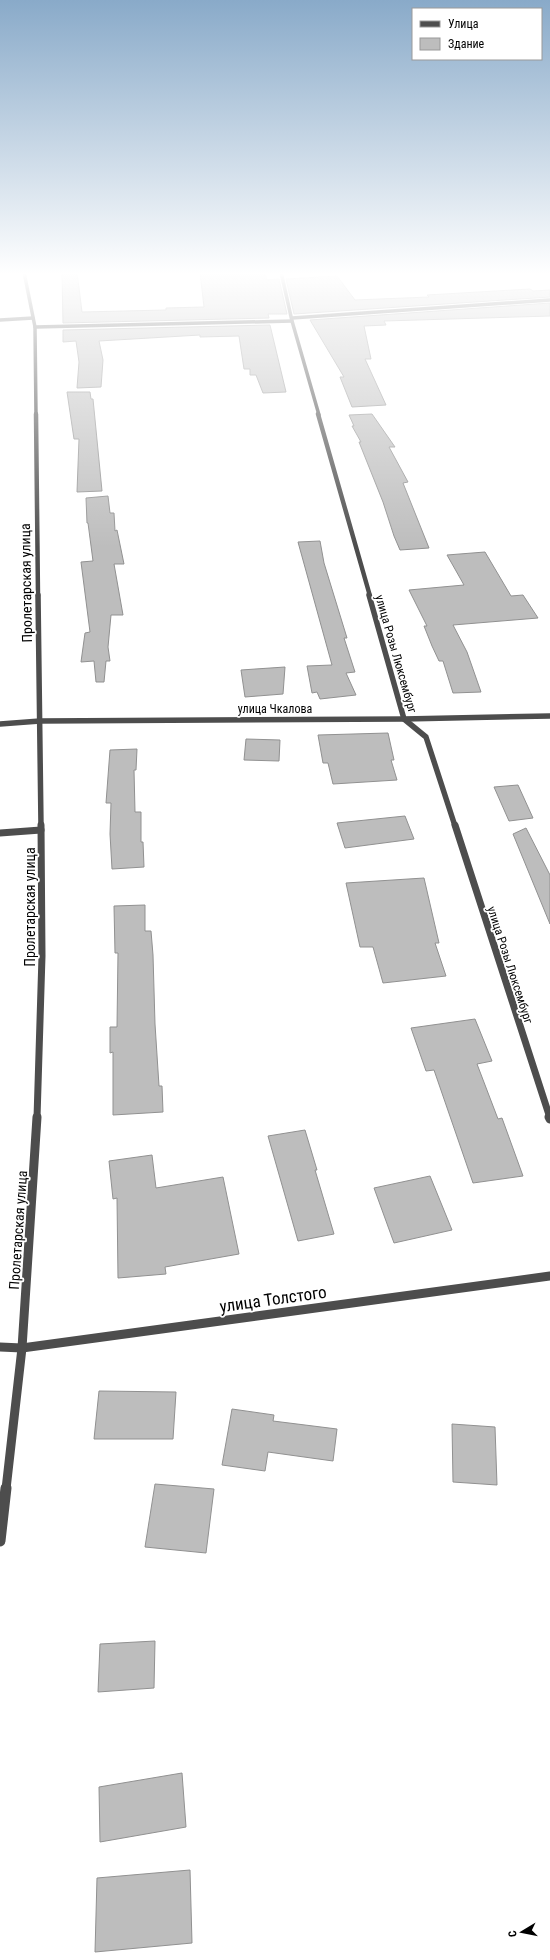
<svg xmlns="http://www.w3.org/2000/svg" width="550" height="1960" font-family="'Roboto Condensed',sans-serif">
  <rect width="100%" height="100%" fill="#fff"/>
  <g fill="#bdbdbd" stroke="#919191">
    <polygon points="62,272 77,272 82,312 166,310 166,308 204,307 200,272 264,272 267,280 279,279 287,314 268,314 269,318 63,323"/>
    <polygon points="337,276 355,300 429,297 427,295 530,289 533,291 550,290 550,297 294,314 286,279"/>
    <polygon points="550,303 550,316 384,321 386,325 364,326 371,359 365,359 386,405 352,407 340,377 344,377 310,320"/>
    <polygon points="270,325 286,392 263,393 256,375 250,375 250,369 244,369 239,336 200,337 200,335 99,341 103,360 101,387 77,388 79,362 76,341 63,342 63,330"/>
    <polygon points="67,392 90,392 91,399 93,399 102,491 77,492 79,439 74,439"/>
    <polygon points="372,414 395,447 389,447 408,482 403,483 429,548 400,550 394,536 383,502 359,442 361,442 352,426 354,426 349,415"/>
    <polygon points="108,496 110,513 114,513 115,531 117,530 124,564 114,564 123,615 111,615 108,647 110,661 106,661 104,682 96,682 94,661 81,662 85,633 90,632 81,562 93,561 88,523 87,523 86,498"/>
    <polygon points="320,541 324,563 347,638 344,638 355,672 346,673 356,695 320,699 317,692 312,693 307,666 332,665 298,542"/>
    <polygon points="485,552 511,596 523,595 538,618 453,625 467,652 481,692 453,693 443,661 439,661 432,646 424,626 427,626 409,590 464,585 447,555"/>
    <polygon points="285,667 283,694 245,697 241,670"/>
    <polygon points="388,733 394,760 391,760 397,780 333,784 328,763 323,763 318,735"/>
    <polygon points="246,739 280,740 279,761 244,760"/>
    <polygon points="137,749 136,770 134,770 135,812 141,812 141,842 143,842 144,867 112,869 110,834 111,803 106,803 110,750"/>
    <polygon points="518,785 533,818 509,821 494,787"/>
    <polygon points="405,816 414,839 345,848 337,823"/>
    <polygon points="526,828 550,875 550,924 513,834"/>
    <polygon points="424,878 439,943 435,943 446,976 383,983 373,947 360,947 346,883"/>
    <polygon points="145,905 145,931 151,931 153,955 155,1024 159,1086 162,1086 163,1112 113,1115 113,1052 110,1053 110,1027 117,1027 118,953 115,953 114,906"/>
    <polygon points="475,1019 492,1061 477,1064 498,1119 502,1118 523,1176 473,1183 434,1070 426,1071 411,1028"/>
    <polygon points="305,1130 317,1170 315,1170 334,1234 298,1241 268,1136"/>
    <polygon points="152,1155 156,1188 223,1177 239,1254 165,1267 166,1274 118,1278 117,1198 113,1199 109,1161"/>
    <polygon points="430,1176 452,1230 394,1243 374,1188"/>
    <polygon points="99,1391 176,1392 173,1439 94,1439"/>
    <polygon points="232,1409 274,1415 273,1421 337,1429 333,1461 268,1452 265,1471 222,1465"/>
    <polygon points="452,1424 495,1427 497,1485 453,1482"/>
    <polygon points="155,1484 214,1489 206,1553 145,1547"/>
    <polygon points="155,1641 154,1688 98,1692 100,1644"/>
    <polygon points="182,1773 186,1827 100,1842 99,1787"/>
    <polygon points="190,1870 192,1943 95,1952 97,1878"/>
  </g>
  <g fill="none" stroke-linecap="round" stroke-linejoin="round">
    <g stroke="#4d4d4d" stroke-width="3.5">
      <polyline points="24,272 35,327 36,415"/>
      <polyline points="281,272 292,321 319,415"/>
      <polyline points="292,318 550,300"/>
      <polyline points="0,320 33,318"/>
      <polyline points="35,327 292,321"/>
    </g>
    <g stroke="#4d4d4d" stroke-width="4.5">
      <polyline points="36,414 38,596"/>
      <polyline points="318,414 370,596"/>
    </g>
    <g stroke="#4d4d4d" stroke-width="5.5">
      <polyline points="38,595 41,826"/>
      <polyline points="369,595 404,719 426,737 455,826"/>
      <polyline points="0,724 40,721 404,719 550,716"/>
    </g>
    <g stroke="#4d4d4d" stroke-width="7">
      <polyline points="455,825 550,1118"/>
      <polyline points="0,833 41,830"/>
      <polyline points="37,1118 42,956 41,825"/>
    </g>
    <g stroke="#4d4d4d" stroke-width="9">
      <polyline points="549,1117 550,1119"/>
      <polyline points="0,1347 22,1348 550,1276"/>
      <polyline points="6,1489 22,1348 37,1117"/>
    </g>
    <polyline stroke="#4d4d4d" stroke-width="11" points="0,1541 6,1488"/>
  </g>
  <linearGradient id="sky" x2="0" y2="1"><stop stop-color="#89aac9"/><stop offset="0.5" stop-color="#fff"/><stop offset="1" stop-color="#fff" stop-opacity="0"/></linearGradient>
  <rect width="550" height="547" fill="url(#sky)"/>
  <g text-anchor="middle" stroke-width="3.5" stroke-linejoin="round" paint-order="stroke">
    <g font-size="12" fill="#000" stroke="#fff">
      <text transform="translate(396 654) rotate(74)" y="4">улица Розы Люксембург</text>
      <text x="275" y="713">улица Чкалова</text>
      <text transform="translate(510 965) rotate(72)" y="4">улица Розы Люксембург</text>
    </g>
    <g font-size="14" fill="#000" stroke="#fff">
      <text transform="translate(26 583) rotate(-91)" y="5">Пролетарская улица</text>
      <text transform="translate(30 907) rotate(-90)" y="5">Пролетарская улица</text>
      <text transform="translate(18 1230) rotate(-86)" y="5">Пролетарская улица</text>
    </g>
    <g font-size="17" fill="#000" stroke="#fff">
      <text transform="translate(273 1299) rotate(-8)" y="6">улица Толстого</text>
    </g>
  </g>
  <rect x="412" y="8" width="130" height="52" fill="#ffffff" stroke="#999999"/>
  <rect x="420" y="21" width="20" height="6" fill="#4d4d4d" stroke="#999999"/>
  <text x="448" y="28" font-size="12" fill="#000000">Улица</text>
  <rect x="420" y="38" width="20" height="12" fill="#bdbdbd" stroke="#999999"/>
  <text x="448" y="48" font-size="12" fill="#000000">Здание</text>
  <g transform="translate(522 1932) rotate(260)" stroke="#ffffff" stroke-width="3" paint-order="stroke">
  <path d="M0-3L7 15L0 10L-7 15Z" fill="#000000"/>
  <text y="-6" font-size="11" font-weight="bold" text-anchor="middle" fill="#000000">С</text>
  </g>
</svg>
